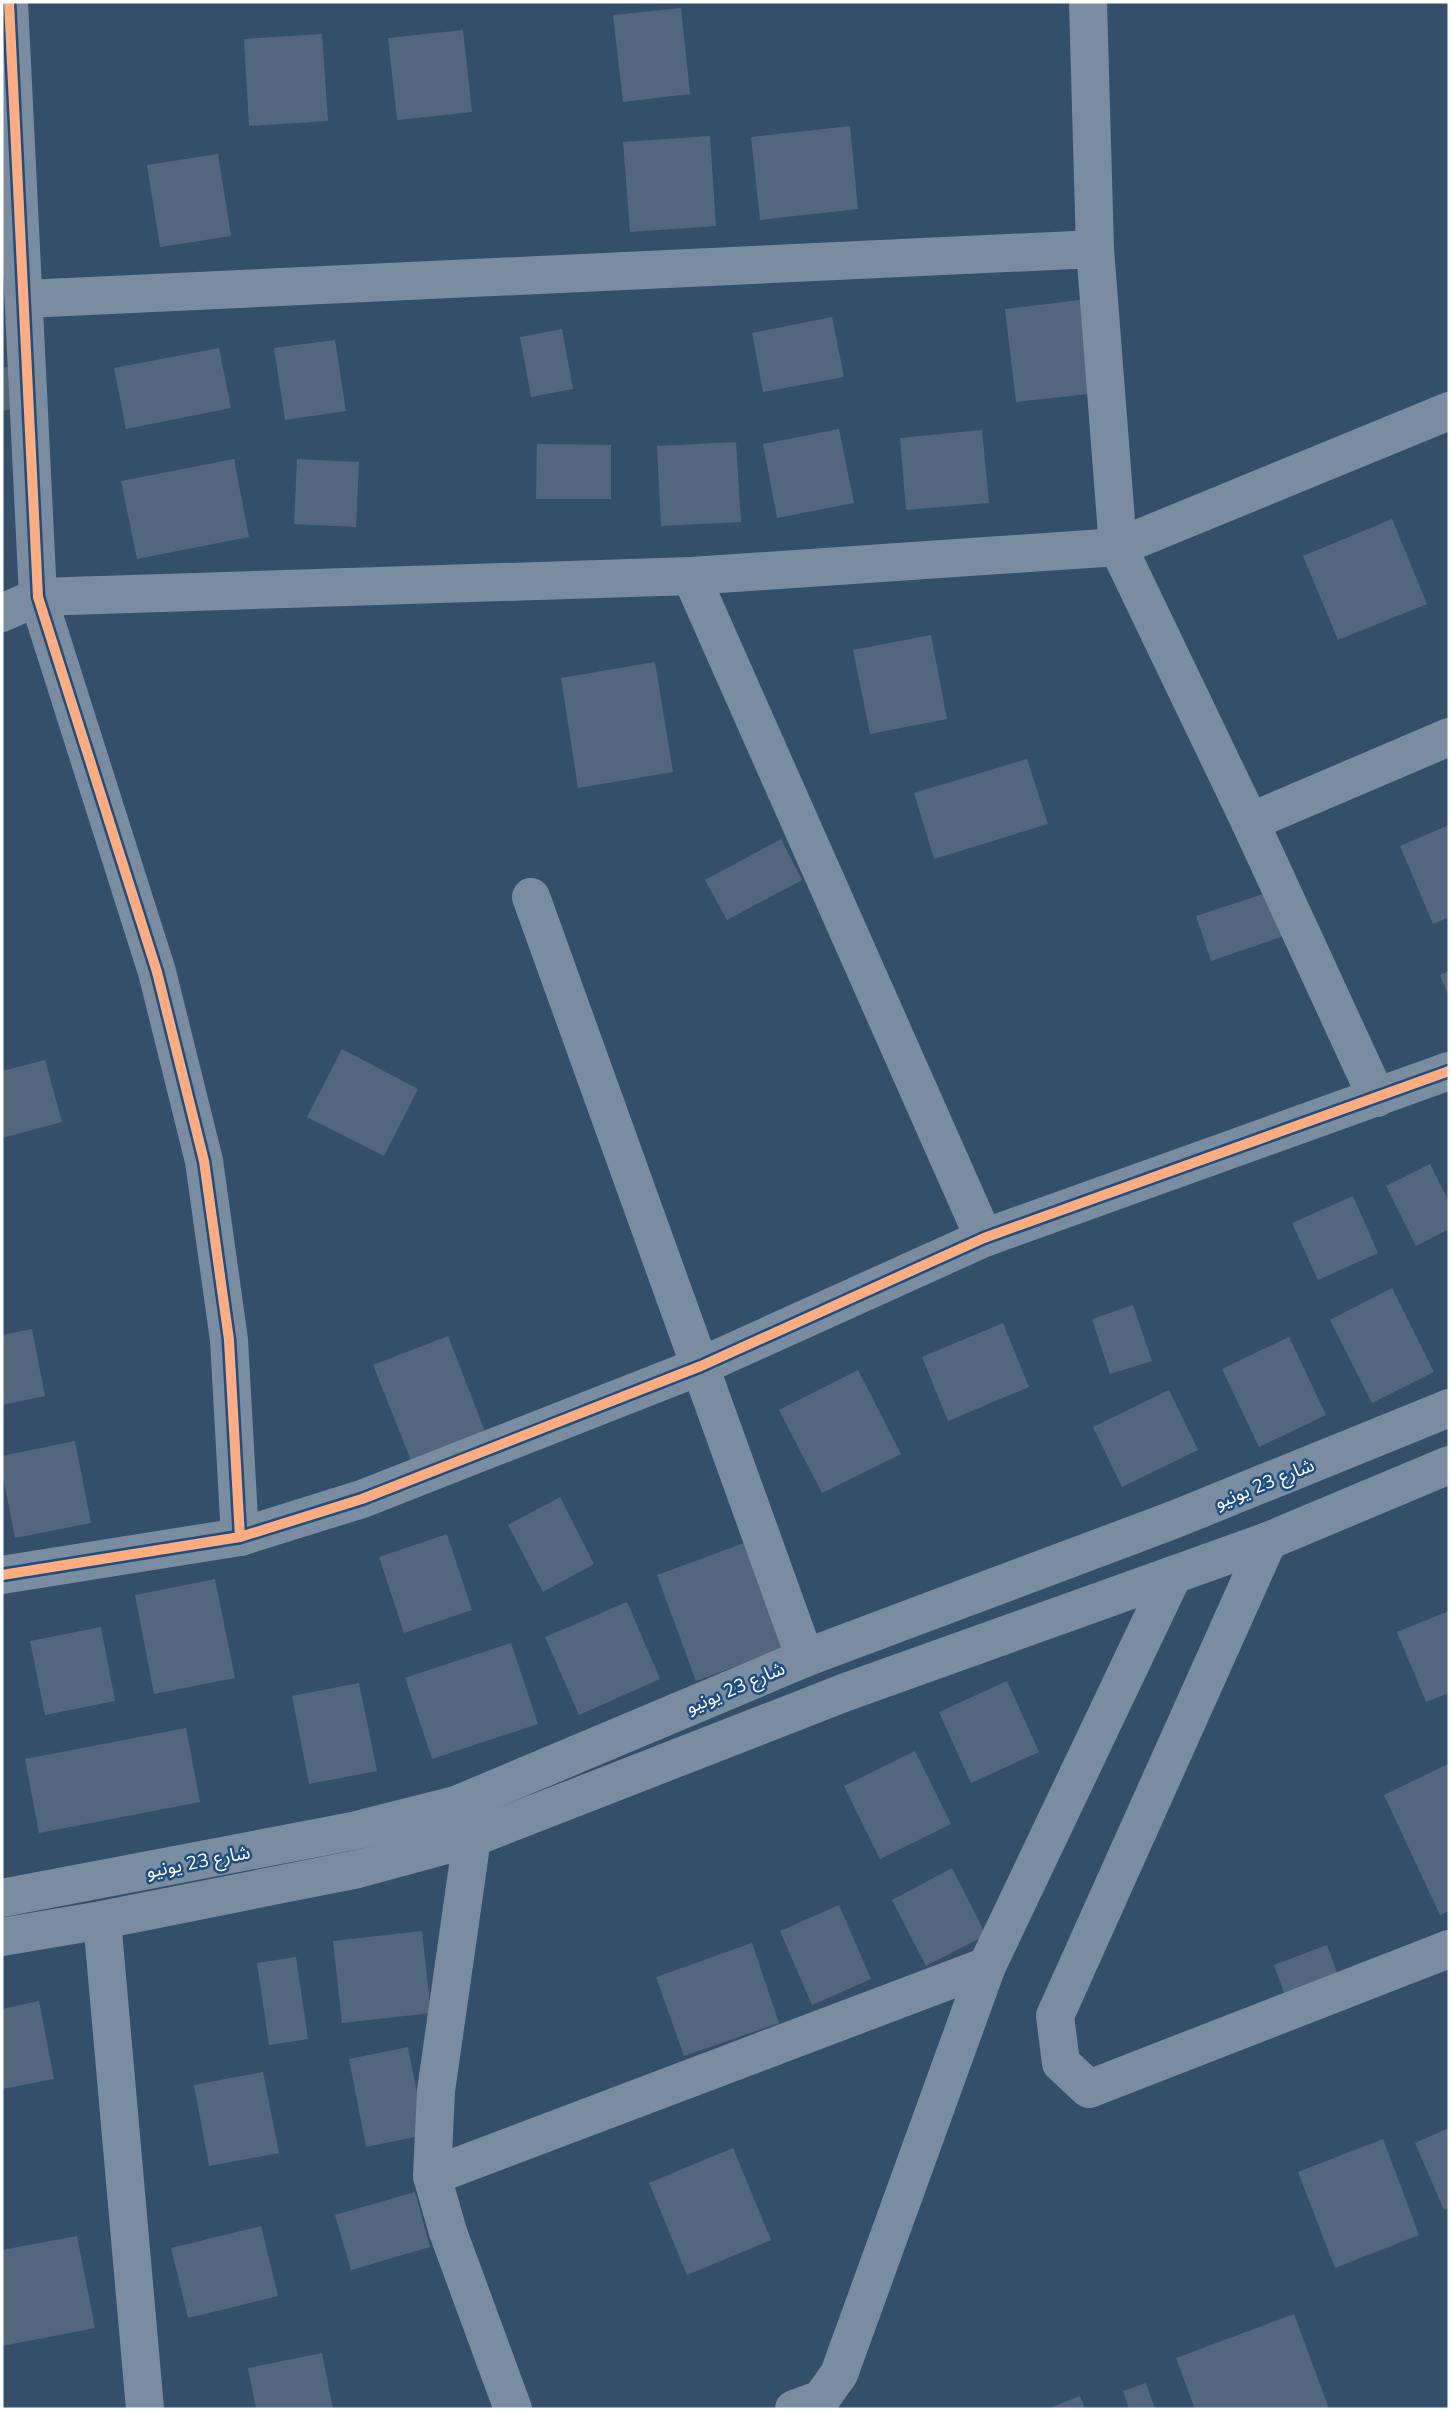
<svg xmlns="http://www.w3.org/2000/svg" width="1451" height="2411" font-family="'Nunito Sans','Noto Sans Arabic',sans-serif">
  <rect width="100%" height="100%" fill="#344f6a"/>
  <g fill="#52677d">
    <polygon points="681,8 690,94 623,102 613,15"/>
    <polygon points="463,30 472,112 397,120 388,38"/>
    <polygon points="322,34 328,121 249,126 244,39"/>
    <polygon points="850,126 858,209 760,220 751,137"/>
    <polygon points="710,136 716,226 630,232 623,142"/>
    <polygon points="218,154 231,236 160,247 147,165"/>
    <polygon points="1087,299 1098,393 1016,402 1005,309"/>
    <polygon points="832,317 844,377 763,392 752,333"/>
    <polygon points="562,329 573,389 531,397 520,337"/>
    <polygon points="335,340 346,411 285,420 274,348"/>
    <polygon points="219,348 231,408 126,429 114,368"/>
    <polygon points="19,365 26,407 2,411 2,368"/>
    <polygon points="839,429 854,503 777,518 763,444"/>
    <polygon points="982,430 989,503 906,510 900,438"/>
    <polygon points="736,442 741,522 661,526 657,446"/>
    <polygon points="537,444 611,445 611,499 536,499"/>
    <polygon points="234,459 249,537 137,559 121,481"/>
    <polygon points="297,459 359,462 356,527 294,524"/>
    <polygon points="1392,519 1427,604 1338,640 1303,556"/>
    <polygon points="931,635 947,719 870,734 853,650"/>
    <polygon points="655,662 673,772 578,788 561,678"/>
    <polygon points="1027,759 1048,824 934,859 914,793"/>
    <polygon points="1449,825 1449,917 1433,924 1400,846"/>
    <polygon points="781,839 802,880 727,920 705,880"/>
    <polygon points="1275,890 1290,934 1211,961 1196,916"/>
    <polygon points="1449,971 1449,997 1440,975"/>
    <polygon points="342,1049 418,1089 384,1156 307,1117"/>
    <polygon points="45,1060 62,1122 2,1138 2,1071"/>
    <polygon points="1430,1164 1449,1202 1449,1229 1416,1246 1386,1186"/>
    <polygon points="1353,1196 1378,1253 1318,1280 1292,1223"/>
    <polygon points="1392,1288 1434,1372 1372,1403 1330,1320"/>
    <polygon points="1133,1305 1152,1361 1110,1374 1092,1319"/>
    <polygon points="1003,1323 1029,1387 948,1421 922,1357"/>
    <polygon points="32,1329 45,1396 2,1405 2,1335"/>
    <polygon points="448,1336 486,1434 412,1463 373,1365"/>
    <polygon points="1289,1337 1326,1415 1259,1447 1222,1369"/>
    <polygon points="858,1370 901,1454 822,1493 779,1410"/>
    <polygon points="1169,1390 1198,1450 1122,1487 1093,1427"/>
    <polygon points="75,1441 91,1523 15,1538 2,1471 2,1456"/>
    <polygon points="560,1497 594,1564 543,1592 508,1525"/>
    <polygon points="447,1534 472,1610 404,1633 379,1557"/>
    <polygon points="747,1542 785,1648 696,1681 657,1575"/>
    <polygon points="215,1579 235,1678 154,1694 135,1595"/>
    <polygon points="627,1602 660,1679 579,1715 545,1637"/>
    <polygon points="1449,1611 1449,1693 1426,1702 1397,1632"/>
    <polygon points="101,1627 115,1701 45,1715 30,1641"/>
    <polygon points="511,1643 538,1724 432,1759 405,1678"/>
    <polygon points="1007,1681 1039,1752 971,1783 939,1712"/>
    <polygon points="359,1683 377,1771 309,1784 292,1696"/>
    <polygon points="186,1728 200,1802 39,1833 25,1759"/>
    <polygon points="915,1751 951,1824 880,1859 844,1786"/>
    <polygon points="1448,1764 1449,1911 1440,1915 1384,1795"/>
    <polygon points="952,1868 986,1935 926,1966 892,1900"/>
    <polygon points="839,1905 871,1979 812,2005 780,1931"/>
    <polygon points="422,1931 431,2013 342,2023 333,1941"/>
    <polygon points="752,1943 779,2023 684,2056 656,1977"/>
    <polygon points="1327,1945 1342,1986 1289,2006 1274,1965"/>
    <polygon points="296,1957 308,2039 269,2045 257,1963"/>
    <polygon points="39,2001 54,2079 2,2089 2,2009"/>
    <polygon points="408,2047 425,2135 366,2147 349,2059"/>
    <polygon points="263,2072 279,2153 209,2166 194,2085"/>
    <polygon points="1449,2128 1449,2208 1444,2210 1415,2143"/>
    <polygon points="1383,2139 1419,2235 1335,2268 1298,2172"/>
    <polygon points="733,2148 771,2240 687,2275 649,2183"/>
    <polygon points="415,2192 430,2247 351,2270 335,2215"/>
    <polygon points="261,2226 278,2296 188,2318 171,2248"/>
    <polygon points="77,2236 95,2328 2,2346 2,2250"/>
    <polygon points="1294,2314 1329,2409 1195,2409 1176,2358"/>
    <polygon points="322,2353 333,2409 256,2409 248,2368"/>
    <polygon points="1146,2383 1155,2409 1129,2409 1123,2391"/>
    <polygon points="1080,2396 1085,2409 1047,2409"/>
  </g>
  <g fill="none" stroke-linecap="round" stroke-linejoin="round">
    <g stroke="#7a8da0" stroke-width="38">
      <polyline points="9,2 38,597 157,972 204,1161 229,1340 240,1537"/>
      <polyline points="1088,2 1095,249 1118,547 1250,822 1377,1098"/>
      <polyline points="25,299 1095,249"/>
      <polyline points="691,576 984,1238"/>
      <polyline points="2,613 38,597 691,576 1118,547 1449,411"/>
      <polyline points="1250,822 1449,737"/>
      <polyline points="531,897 805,1658"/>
      <polyline points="1268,1541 1055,2016 1061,2063 1089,2089 1449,1949"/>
      <polyline points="2,1575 240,1537 362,1499 701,1366 984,1238 1449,1071"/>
      <polyline points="472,1838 436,2091 432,2176 448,2232 513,2409"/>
      <polyline points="102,1920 145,2409"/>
      <polyline points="432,2176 987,1966"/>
      <polyline points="794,2409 821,2399 839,2374 987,1966 1173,1575"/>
    </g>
    <g stroke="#7a8da0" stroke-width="38">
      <polyline points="2,1898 353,1831 456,1805 805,1658 1173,1520 1449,1408"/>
      <polyline points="2,1937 102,1920 358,1869 472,1838 846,1692 1268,1541 1449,1465"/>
    </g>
    <defs>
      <g id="cycleway">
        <polyline points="9,2 38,597 157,972 204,1161 229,1340 240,1537"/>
        <polyline points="2,1575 240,1537 362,1499 701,1366 984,1238 1449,1071"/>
      </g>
    </defs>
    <use href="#cycleway" stroke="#1d4e81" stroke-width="15"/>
    <use href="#cycleway" stroke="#ffac80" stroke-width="10"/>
  </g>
  <g text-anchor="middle" stroke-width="5" stroke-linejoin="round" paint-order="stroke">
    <g font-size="19" fill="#fff" stroke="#1d4e81">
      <text transform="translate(1264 1483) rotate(-22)" y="7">شارع 23 يونيو</text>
      <text transform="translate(735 1687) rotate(-23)" y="7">شارع 23 يونيو</text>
      <text transform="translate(198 1861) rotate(-11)" y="7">شارع 23 يونيو</text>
    </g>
  </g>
  <rect width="1451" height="2411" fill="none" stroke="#ffffff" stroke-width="7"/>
</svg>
